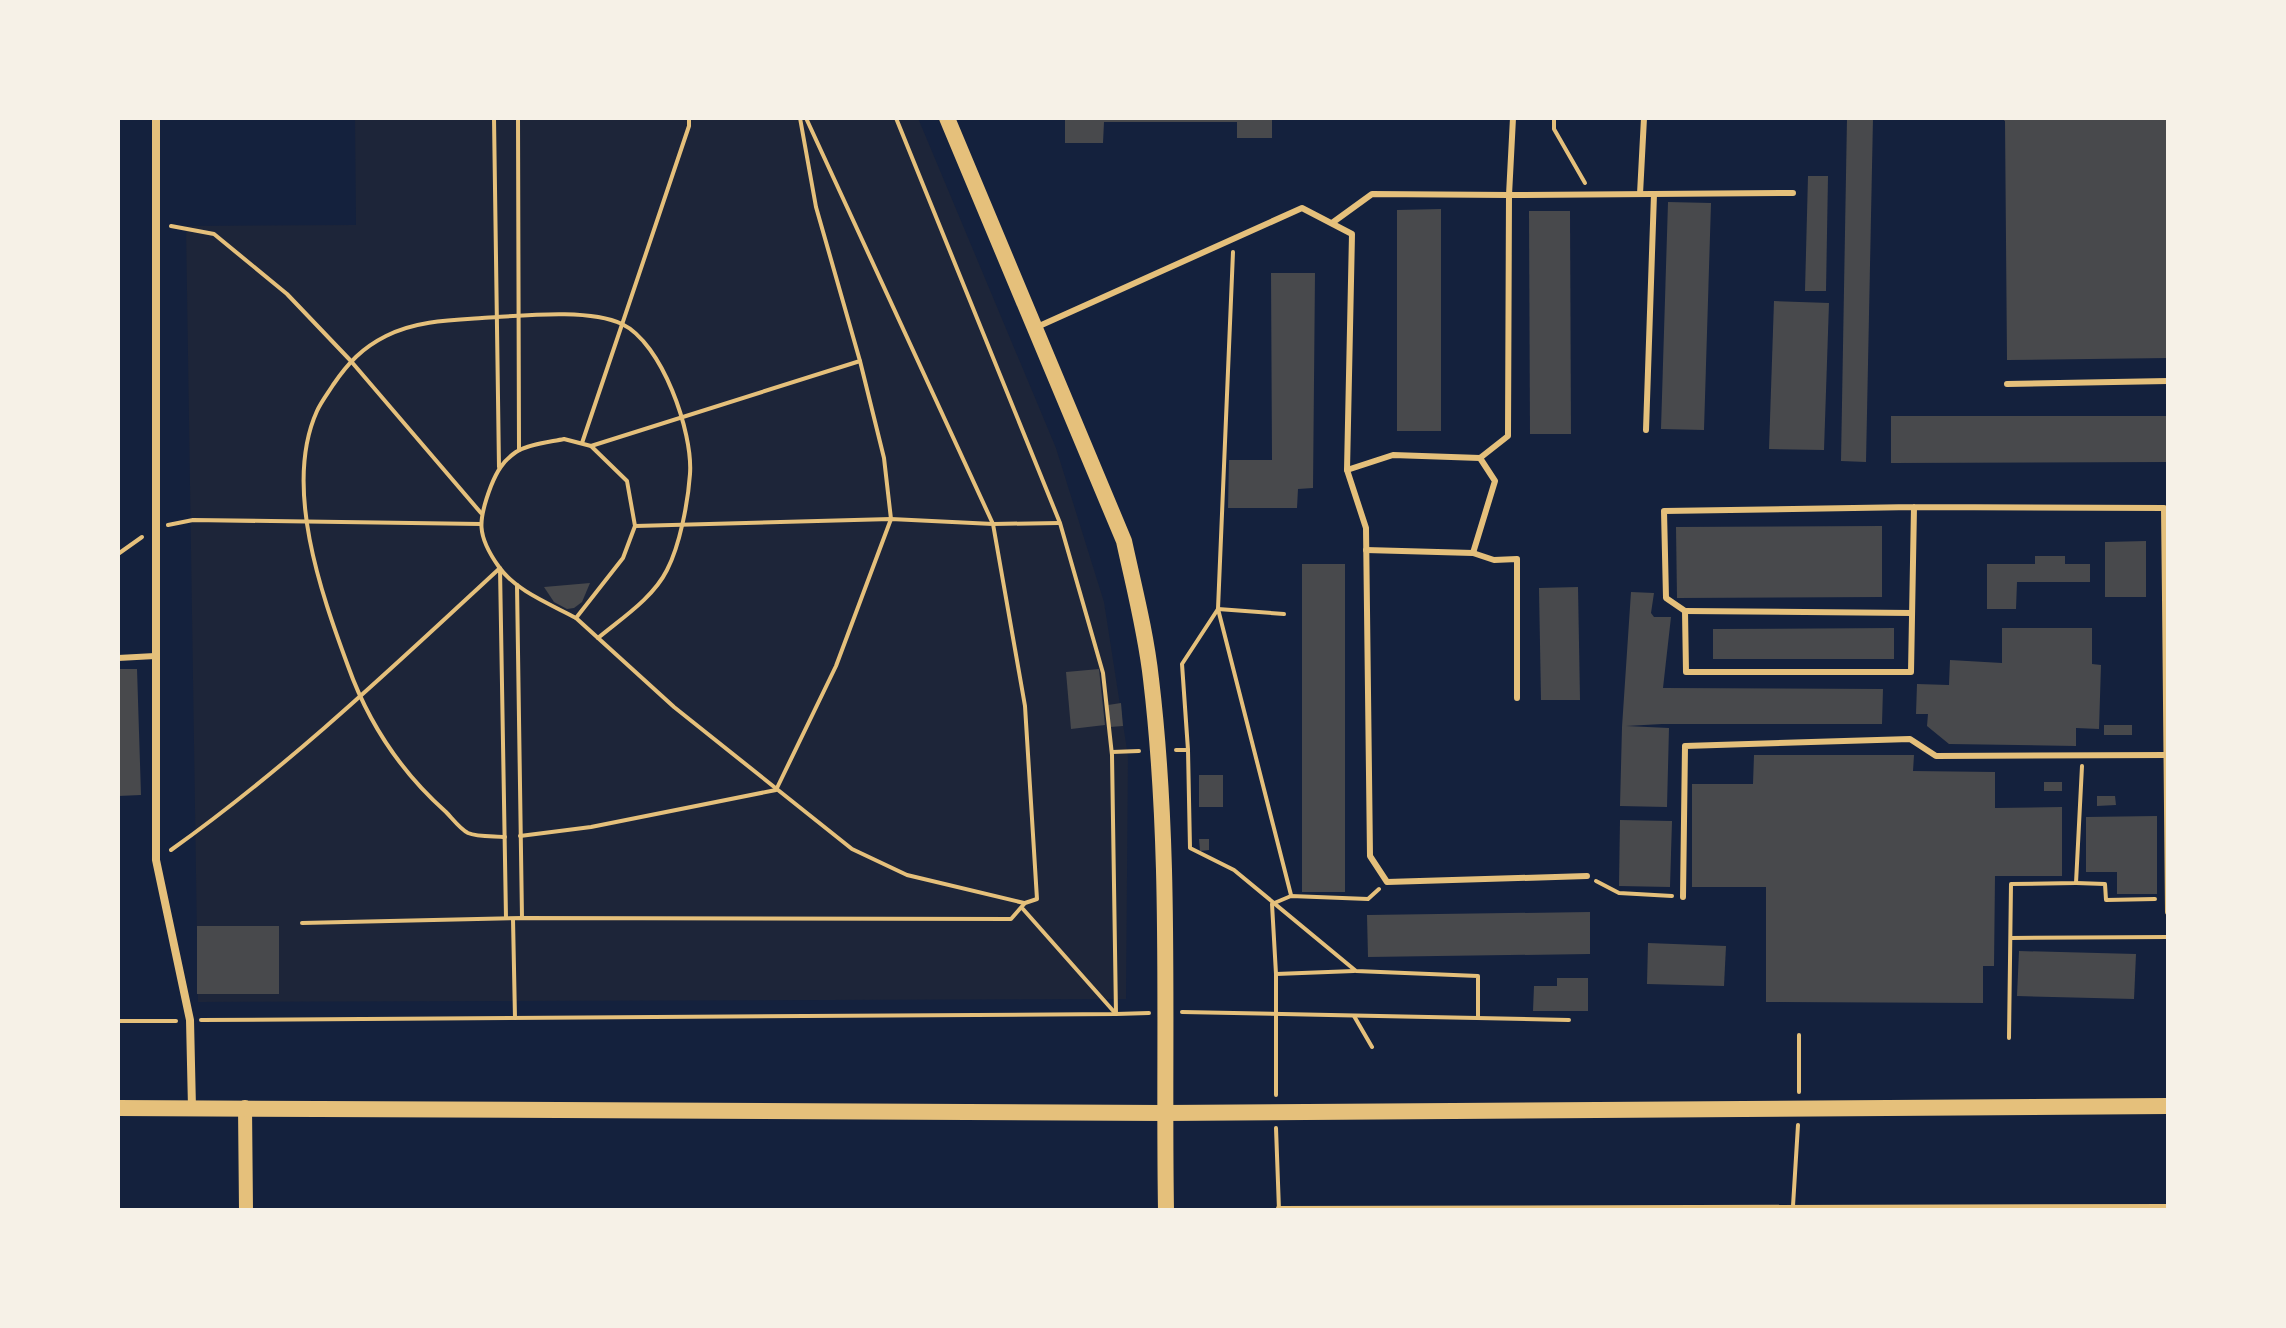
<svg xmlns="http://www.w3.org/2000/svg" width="2286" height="1328" font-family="Spectral,serif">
  <rect width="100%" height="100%" fill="#14213d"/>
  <polygon fill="#1d2539" points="355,118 918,118 1056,448 1104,602 1128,756 1126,999 198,1002 186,226 356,225"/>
  <g fill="#48494c">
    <polygon points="1065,118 1272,118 1272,138 1237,138 1237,122 1104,122 1103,143 1065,143"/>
    <polygon points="1847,118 1873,118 1866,462 1841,461"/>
    <polygon points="2001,118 2168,118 2168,358 2007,360 2005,121"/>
    <polygon points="1808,176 1828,176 1826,291 1805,291"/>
    <polygon points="1668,202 1711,203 1704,430 1661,429"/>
    <polygon points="1441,209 1441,431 1397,431 1397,210"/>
    <polygon points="1529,211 1570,211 1571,434 1530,434"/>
    <polygon points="1271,273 1315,273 1313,488 1298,489 1297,508 1228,508 1229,460 1272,460"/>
    <polygon points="1774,301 1829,303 1824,450 1769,449"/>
    <polygon points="1891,416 2168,416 2168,462 1891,463"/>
    <polygon points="1882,526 1882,597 1677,598 1676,527"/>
    <polygon points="2146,541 2146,597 2105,597 2105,542"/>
    <polygon points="2035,556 2065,556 2065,564 2090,564 2090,582 2017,582 2016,609 1987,609 1987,564 2035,564"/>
    <rect x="1302" y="564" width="43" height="328"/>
    <polygon points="590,583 582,602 574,608 567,609 554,602 544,587"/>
    <polygon points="1578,587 1580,700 1541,700 1539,588"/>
    <polygon points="1631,592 1654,593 1651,613 1654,617 1671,617 1663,688 1883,689 1882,724 1662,724 1626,726 1669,728 1667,807 1620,806 1622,727"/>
    <polygon points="1894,628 1894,659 1713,659 1713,629"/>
    <polygon points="2002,628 2092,628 2092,664 2101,665 2099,729 2076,728 2076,746 1949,744 1927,726 1928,714 1916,714 1917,684 1949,685 1950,660 2002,663"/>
    <polygon points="118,669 137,669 141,795 118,796"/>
    <polygon points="1099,669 1105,725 1071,729 1066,672"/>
    <polygon points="1121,703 1123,726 1110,727 1108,705"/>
    <rect x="2104" y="725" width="28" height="10"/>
    <polygon points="1754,755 1914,755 1913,771 1995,772 1995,808 2062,807 2062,876 1995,876 1994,966 1983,966 1983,1003 1766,1002 1766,887 1692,887 1692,784 1753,784"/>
    <rect x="1199" y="775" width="24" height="32"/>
    <rect x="2044" y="782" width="18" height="9"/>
    <polygon points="2097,796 2115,796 2116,805 2097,806"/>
    <polygon points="2157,816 2157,894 2117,894 2117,872 2086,872 2086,817"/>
    <polygon points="1620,820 1672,821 1670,887 1619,886"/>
    <polygon points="1199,839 1209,839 1209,850 1200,851"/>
    <polygon points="1590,912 1590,954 1368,957 1367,915"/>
    <rect x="197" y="926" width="82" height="68"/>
    <polygon points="1648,943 1726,946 1724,986 1647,984"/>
    <polygon points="2019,951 2136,954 2134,999 2017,996"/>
    <polygon points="1557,978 1588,978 1588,1011 1533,1011 1534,986 1557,986"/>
  </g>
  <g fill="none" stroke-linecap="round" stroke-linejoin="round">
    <g stroke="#e5c07b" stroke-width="4">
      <polyline points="494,118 499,467"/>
      <polyline points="518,118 519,450"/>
      <polyline points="806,118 993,524 1059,523"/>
      <polyline points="1554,118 1554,129 1585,183"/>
      <polyline points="171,226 214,234 287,294 350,360 481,513"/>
      <path d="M564,439l27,7 36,35 8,45 -12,32 -47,60c-26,-14 -60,-27 -77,-51 -23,-32 -21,-47 -8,-81 6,-15 12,-25 25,-34 12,-8 34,-10 48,-13z"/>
      <polyline points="582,443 689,126 689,118"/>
      <polyline points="591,446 860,361 816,207 800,118"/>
      <polyline points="168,525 193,520 481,524"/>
      <polyline points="118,554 142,537"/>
      <polyline points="517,585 522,918"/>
      <polyline points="1284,614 1218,609 1291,895"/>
      <polyline points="576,618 674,707 852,849 907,875 1024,903"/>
      <polyline points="1176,750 1188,750 1190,848 1234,870 1356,971 1478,976 1478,1018"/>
      <polyline points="1188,750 1182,664 1218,609 1233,252"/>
      <polyline points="1112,752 1139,751"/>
      <polyline points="520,836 591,827 776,790 836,666 891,519 884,458 860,361"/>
      <path d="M505,837c-11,-1 -28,0 -37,-4 -8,-4 -16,-15 -22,-21 -45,-40 -78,-90 -98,-146 -27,-73 -65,-180 -31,-255 4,-9 11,-18 16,-26 15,-22 29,-37 53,-49 29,-15 64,-16 96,-18 37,-2 106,-10 140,6 40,19 71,108 68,150 -2,28 -10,71 -23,96 -14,28 -45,48 -69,68"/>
      <path d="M171,850c118,-84 223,-184 329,-282l6,350"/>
      <polyline points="1596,881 1619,893 1672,896"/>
      <polyline points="2076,883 2105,884 2106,900 2155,899"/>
      <polyline points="1023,909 1116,1014 1149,1013"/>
      <polyline points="513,919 515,1018"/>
      <polyline points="302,923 522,918 1011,919 1025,903 1037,899 1025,706 993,524 891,519 635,526"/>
      <polyline points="2011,938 2168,937"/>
      <polyline points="1276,974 1354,971"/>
      <polyline points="1182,1012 1569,1020"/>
      <polyline points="1354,1016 1372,1047"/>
      <polyline points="201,1020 1116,1014 1112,755 1103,673 1060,523 896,118"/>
      <polyline points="118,1021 176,1021"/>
      <polyline points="2009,1038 2011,884 2076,883 2082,766"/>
      <polyline points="1799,1092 1799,1035"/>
      <polyline points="1276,1095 1276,974 1272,904 1291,896 1368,899 1379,889"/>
      <polyline points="1276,1128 1279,1210"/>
      <polyline points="1793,1206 1798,1125"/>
      <polyline points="1278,1208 2168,1206"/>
    </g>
    <g stroke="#e5c07b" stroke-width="6">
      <polyline points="1513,118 1509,195 1793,193"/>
      <polyline points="1640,194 1644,118"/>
      <polyline points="1332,223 1372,194 1509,195 1508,436 1480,458 1393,455 1347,470"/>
      <polyline points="1037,327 1302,208 1352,234 1347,470 1366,528 1370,856 1387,882 1587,876"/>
      <polyline points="2007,384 2168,381"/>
      <polyline points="1646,430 1654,194"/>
      <polyline points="1914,507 1911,672 1686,672 1685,611 1666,598 1664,511 1914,507 2164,508 2165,598"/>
      <polyline points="1366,550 1473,553 1495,481 1480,458"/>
      <polyline points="1473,553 1494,560 1517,559 1517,698"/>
      <polyline points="2168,598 2165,598 2168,912"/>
      <polyline points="1685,611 1912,613"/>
      <polyline points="118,658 155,656"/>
      <polyline points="1683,897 1685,746 1910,739 1936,756 2167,755"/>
    </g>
    <polyline stroke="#e5c07b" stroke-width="8" points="156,118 156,860 190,1020 192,1108"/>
    <polyline stroke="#e5c07b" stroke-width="14" points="245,1107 246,1210"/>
    <g stroke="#e5c07b" stroke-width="16">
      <path d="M947,118l177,423c10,46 22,92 27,138 21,175 12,355 15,531"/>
      <polyline points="118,1108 1164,1113 2168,1106"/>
    </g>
  </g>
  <rect width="2286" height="1328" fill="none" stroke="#f6f1e7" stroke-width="240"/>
</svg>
